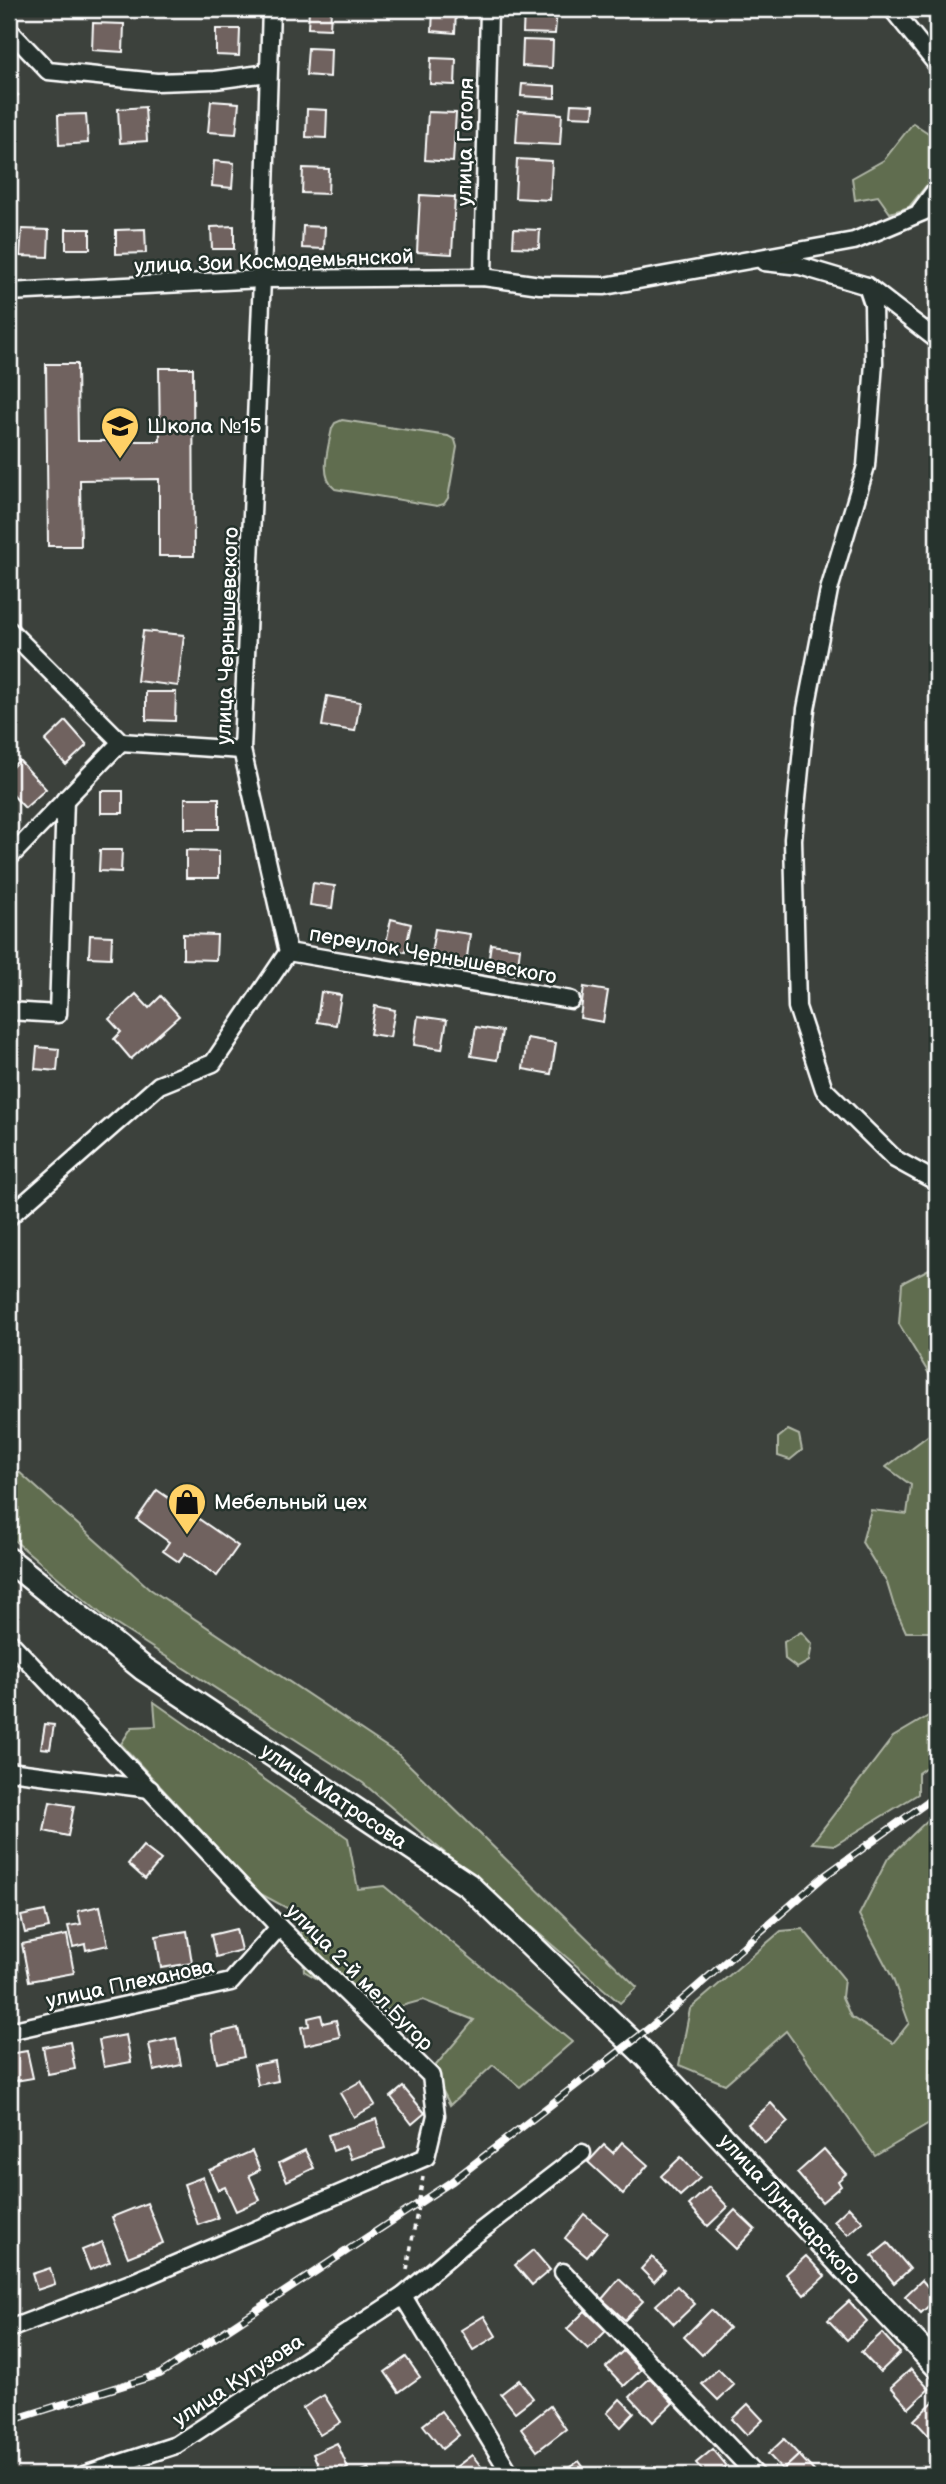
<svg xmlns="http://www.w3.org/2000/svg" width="946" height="2484" font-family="'Balsamiq Sans',sans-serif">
  <rect width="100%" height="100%" fill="#3c413c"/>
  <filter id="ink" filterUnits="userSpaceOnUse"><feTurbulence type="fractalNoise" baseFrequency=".0143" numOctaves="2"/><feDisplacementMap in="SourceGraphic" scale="14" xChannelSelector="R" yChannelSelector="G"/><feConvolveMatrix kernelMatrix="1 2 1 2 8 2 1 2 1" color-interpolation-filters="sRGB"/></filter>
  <g filter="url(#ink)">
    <g fill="#606d4f" stroke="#b0b6a7" stroke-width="2">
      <polygon points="913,123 933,136 935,175 909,207 890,213 878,196 855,200 852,178 884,160"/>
      <path d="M342,420l106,16 7,4 2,7 -9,51 -4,6 -7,2 -102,-17c-17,-13 -6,-43 -3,-61l3,-5z"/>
      <polygon points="937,1265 937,1387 899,1324 902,1283"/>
      <polygon points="937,1429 937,1632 906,1632 894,1606 887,1583 862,1542 871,1510 907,1514 911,1485 886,1467"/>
      <polygon points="788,1430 799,1435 802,1450 790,1460 778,1456 778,1438"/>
      <polygon points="9,1463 150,1589 399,1755 637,1987 620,2003 363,1783 106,1618 9,1536"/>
      <polygon points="801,1632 812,1644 809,1661 797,1668 785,1659 784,1642"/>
      <polygon points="154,1702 348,1838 358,1889 384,1886 572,2042 520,2087 493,2065 450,2105 432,2070 474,2020 423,2000 376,2013 304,1971 300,1915 259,1893 121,1744 132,1727 156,1726"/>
      <polygon points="937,1711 937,1759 918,1773 918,1794 835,1845 812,1843 893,1737"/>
      <polygon points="937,1811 937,2140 931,2123 875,2156 786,2031 725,2084 679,2065 690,2009 781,1931 803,1929 844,1979 842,1997 851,2017 893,2043 909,2023 893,1979 859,1915 888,1858"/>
    </g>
    <g fill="#6f625e" stroke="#fff" stroke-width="2">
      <polygon points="309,9 331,9 330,29 308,28"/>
      <polygon points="433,9 456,9 455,33 432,31"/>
      <polygon points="524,9 557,9 555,34 523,33"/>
      <polygon points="93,23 124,24 123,52 92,50"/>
      <polygon points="216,29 240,29 239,56 216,55"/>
      <polygon points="523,40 553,41 552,68 522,66"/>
      <polygon points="308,48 331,49 330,77 306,75"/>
      <polygon points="431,58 456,59 455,85 430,84"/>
      <polygon points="522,84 555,86 555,98 521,96"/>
      <polygon points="9,86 18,95 9,105"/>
      <polygon points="211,101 239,103 236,134 208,132"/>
      <polygon points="571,104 594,105 593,117 570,116"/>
      <polygon points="145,107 147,141 120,143 118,109"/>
      <polygon points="307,109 327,110 326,138 306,137"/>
      <polygon points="518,111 562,114 560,145 516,143"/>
      <polygon points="428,112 456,113 453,162 425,160"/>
      <polygon points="86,114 88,143 59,145 58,115"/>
      <polygon points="517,159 552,161 550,200 515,198"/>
      <polygon points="214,161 234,163 232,188 212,186"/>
      <polygon points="303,168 329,169 328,194 302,193"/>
      <polygon points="420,195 455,197 452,254 417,252"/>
      <polygon points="234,226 234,249 212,249 211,227"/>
      <polygon points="303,226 325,227 324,249 302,248"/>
      <polygon points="22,229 49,230 48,257 20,256"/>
      <rect x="66" y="229" width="24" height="20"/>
      <polygon points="145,229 146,253 116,254 116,230"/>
      <polygon points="514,229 540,230 539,248 513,247"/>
      <polygon points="46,364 77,364 78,441 160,441 159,368 193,368 194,556 159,556 159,479 80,480 81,546 48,546"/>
      <polygon points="143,631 184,635 178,686 137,681"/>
      <polygon points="146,692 176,692 175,721 146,720"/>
      <polygon points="327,696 360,702 355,731 322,726"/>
      <polygon points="66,721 87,745 66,765 45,741"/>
      <polygon points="19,760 46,789 25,808 9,791 9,770"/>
      <rect x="101" y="791" width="22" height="22"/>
      <rect x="185" y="798" width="34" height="31"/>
      <polygon points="100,850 122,850 121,872 99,871"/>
      <polygon points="186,850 219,851 219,878 186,878"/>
      <polygon points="313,883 335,886 332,908 310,905"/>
      <polygon points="391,919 411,924 405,952 385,948"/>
      <polygon points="435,929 470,934 466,965 430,960"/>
      <polygon points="183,934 217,935 216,960 183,959"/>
      <polygon points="90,935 112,936 111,958 89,957"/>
      <polygon points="491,944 520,948 517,975 487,970"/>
      <polygon points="584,987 608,991 603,1022 580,1018"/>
      <polygon points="321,992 341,995 336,1025 317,1022"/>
      <polygon points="136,994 149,1008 161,996 179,1016 131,1059 114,1039 121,1032 109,1019"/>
      <polygon points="375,1006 395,1010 390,1037 370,1034"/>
      <polygon points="418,1016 447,1020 442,1049 414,1045"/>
      <polygon points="476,1027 502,1031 497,1060 471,1056"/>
      <polygon points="527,1038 556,1043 551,1074 523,1069"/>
      <polygon points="37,1047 59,1049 57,1071 35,1069"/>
      <polygon points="157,1490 238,1546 217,1576 185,1553 179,1562 163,1551 169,1542 137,1519"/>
      <polygon points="45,1724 54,1725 50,1749 41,1748"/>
      <polygon points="50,1802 74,1806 68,1836 44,1831"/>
      <polygon points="143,1846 161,1860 145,1879 128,1864"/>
      <polygon points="100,1906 108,1945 86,1950 85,1944 73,1947 68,1926 81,1924 78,1911"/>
      <polygon points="45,1911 49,1928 25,1933 21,1916"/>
      <polygon points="236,1929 241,1950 216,1957 211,1935"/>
      <polygon points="187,1931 192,1963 161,1968 156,1936"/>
      <polygon points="67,1935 74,1973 29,1981 22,1944"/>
      <polygon points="321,2015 323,2023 336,2020 340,2037 305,2045 301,2027 309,2026 308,2018"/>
      <polygon points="238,2028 244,2057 217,2063 212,2034"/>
      <polygon points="126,2035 131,2062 104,2067 99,2040"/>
      <polygon points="176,2038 181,2065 154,2071 149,2044"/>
      <polygon points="70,2042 75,2069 48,2074 43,2047"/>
      <polygon points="27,2051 33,2078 9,2082 9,2054"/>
      <polygon points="275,2061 278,2081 258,2085 254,2065"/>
      <polygon points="361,2081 375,2105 354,2117 340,2093"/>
      <polygon points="403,2087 425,2113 412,2124 391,2097"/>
      <polygon points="771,2103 788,2122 765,2143 748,2124"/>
      <polygon points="376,2119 385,2148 351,2159 346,2146 333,2151 328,2135"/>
      <polygon points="622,2142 648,2165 623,2194 588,2162 604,2145 613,2153"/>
      <polygon points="824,2149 846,2174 838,2181 841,2186 822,2202 797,2173"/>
      <polygon points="305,2150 314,2168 287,2181 279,2163"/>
      <polygon points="252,2151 260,2170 249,2175 260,2200 236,2211 225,2187 218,2190 209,2170"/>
      <polygon points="681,2157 700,2178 680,2196 661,2176"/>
      <polygon points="203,2177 218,2218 198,2225 184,2184"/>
      <polygon points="709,2187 728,2207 708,2226 689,2205"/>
      <polygon points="147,2203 163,2243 128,2257 112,2217"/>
      <polygon points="849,2207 863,2222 848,2235 834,2221"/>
      <polygon points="735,2210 755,2229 736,2249 716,2230"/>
      <polygon points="584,2214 607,2233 587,2257 565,2238"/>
      <polygon points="102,2242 110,2262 90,2270 82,2250"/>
      <polygon points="888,2243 910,2269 894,2283 872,2256"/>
      <polygon points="533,2250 550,2270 532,2285 515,2265"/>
      <polygon points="806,2256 825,2276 804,2295 786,2274"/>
      <polygon points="652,2257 665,2270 654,2282 641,2269"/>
      <polygon points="50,2268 55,2284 37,2290 32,2274"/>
      <polygon points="619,2279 643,2301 625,2320 602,2299"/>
      <polygon points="922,2280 937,2298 921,2313 905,2296"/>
      <polygon points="677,2286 695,2304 674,2324 656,2305"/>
      <polygon points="849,2301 867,2321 847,2340 828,2320"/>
      <polygon points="711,2310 729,2328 702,2355 684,2337"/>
      <polygon points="585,2311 606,2331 588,2349 567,2329"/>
      <polygon points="484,2316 496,2336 473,2350 461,2330"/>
      <polygon points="882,2333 900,2353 880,2372 861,2352"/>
      <polygon points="623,2351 641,2370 624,2386 606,2367"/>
      <polygon points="406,2357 420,2377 399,2392 385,2372"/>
      <polygon points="718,2369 734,2385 718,2400 702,2384"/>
      <polygon points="911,2369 929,2389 909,2408 891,2387"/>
      <polygon points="650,2378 673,2403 653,2422 630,2397"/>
      <polygon points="519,2380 533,2398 515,2412 501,2394"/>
      <polygon points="324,2395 341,2422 320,2435 303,2408"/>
      <polygon points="620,2399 634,2413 621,2427 607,2413"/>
      <polygon points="934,2401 937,2404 937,2435 933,2440 914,2420"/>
      <polygon points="748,2404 763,2420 747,2435 732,2419"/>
      <polygon points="550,2406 566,2429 537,2451 521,2429"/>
      <polygon points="441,2411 459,2435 442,2449 423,2425"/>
      <polygon points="784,2439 799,2455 783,2470 768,2454"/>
      <polygon points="337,2443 348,2468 333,2475 323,2475 313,2454"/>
      <polygon points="713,2449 727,2466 716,2475 706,2475 696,2463"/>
      <polygon points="472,2455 488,2475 463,2475 456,2467"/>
      <polygon points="799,2455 814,2471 809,2475 788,2475 783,2470"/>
      <polygon points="579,2461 589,2475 558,2475"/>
      <polygon points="369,2468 372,2475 353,2475"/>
    </g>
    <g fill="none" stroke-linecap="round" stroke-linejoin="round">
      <defs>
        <g id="street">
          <polyline points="892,9 937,65"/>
          <polyline points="9,30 48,71 157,82 215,80 268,73"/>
          <polyline points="920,211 937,188"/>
          <polyline points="764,262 800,266 867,286 937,340"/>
          <polyline points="483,277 489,9"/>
          <polyline points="867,286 873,304 874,363 866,466 829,590 806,709 793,839 797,1007 824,1089 895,1159 937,1182"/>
          <polyline points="9,292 262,279 483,277 540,285 605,286 854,241 937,206"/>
          <polyline points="9,630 121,742 242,750"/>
          <polyline points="9,858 121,742"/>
          <polyline points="288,952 571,1000"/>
          <polyline points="9,1011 58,1014 65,799"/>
          <polyline points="9,1217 159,1085 213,1063 288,952 242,750 262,279 271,9"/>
          <polyline points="9,1641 279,1927 431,2076 436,2115 426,2157 133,2282 9,2329"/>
          <polyline points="9,1771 150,1789"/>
          <polyline points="9,2031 231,1982 279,1927"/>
          <polyline points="563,2272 756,2475"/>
          <polyline points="403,2296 511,2475"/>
          <polyline points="84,2475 176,2445 403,2296 469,2240 582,2153"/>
        </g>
        <polyline id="secondary" points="9,1560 144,1669 468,1885 642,2052 937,2366"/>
      </defs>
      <use href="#street" stroke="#fff" stroke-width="21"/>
      <use href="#secondary" stroke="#fff" stroke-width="28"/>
      <polyline stroke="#fff" stroke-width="3.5" stroke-dasharray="5 5" stroke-linecap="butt" points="407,2270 423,2177"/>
      <use href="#street" stroke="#26332d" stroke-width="16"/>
      <use href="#secondary" stroke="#26332d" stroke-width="23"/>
      <defs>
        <polyline id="rail" points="9,2421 160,2374 451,2182 651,2027 823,1877 937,1795"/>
      </defs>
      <use href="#rail" stroke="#fff" stroke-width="8"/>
      <use href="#rail" stroke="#26332d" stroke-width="5" stroke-dasharray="16" stroke-linecap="butt"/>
    </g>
  </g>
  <defs>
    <symbol id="school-pin" viewBox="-11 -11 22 30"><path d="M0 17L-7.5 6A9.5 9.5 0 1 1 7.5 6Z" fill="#ffd166" stroke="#26332d"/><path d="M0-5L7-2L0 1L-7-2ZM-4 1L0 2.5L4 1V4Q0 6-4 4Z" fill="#111"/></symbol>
    <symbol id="shop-pin" viewBox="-11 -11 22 30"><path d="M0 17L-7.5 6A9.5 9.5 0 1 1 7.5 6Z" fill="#ffd166" stroke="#26332d"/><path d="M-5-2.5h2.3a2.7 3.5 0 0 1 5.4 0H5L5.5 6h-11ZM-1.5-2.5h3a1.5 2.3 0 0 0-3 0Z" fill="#111"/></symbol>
  </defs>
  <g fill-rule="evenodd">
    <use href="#school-pin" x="98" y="404" width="44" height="60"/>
    <use href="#shop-pin" x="165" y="1480" width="44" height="60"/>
  </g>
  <g text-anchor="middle" stroke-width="5" stroke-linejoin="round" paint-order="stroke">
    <g font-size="21" fill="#fff" stroke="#26332d">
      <text transform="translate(465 142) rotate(-89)" y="7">улица Гоголя</text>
      <text transform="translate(274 261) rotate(-2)" y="7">улица Зои Космодемьянской</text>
      <text transform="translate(227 636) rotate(-88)" y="7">улица Чернышевского</text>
      <text transform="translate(433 955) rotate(10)" y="7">переулок Чернышевского</text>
      <text transform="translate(334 1796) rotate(34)" y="7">улица Матросова</text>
      <text transform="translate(360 1977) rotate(45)" y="7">улица 2-й мел.Бугор</text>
      <text transform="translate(130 1983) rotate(-12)" y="7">улица Плеханова</text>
      <text transform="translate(790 2209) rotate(47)" y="7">улица Луначарского</text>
      <text transform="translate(238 2380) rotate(-33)" y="7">улица Кутузова</text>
    </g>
    <g font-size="21" fill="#fff" stroke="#26332d" text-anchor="start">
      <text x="147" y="433">Школа №15</text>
      <text x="214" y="1509">Мебельный цех</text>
    </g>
  </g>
  <rect width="946" height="2484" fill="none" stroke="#26332d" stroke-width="35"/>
  <rect x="18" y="18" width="911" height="2449" fill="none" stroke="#fff" stroke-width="2.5" filter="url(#ink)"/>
</svg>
